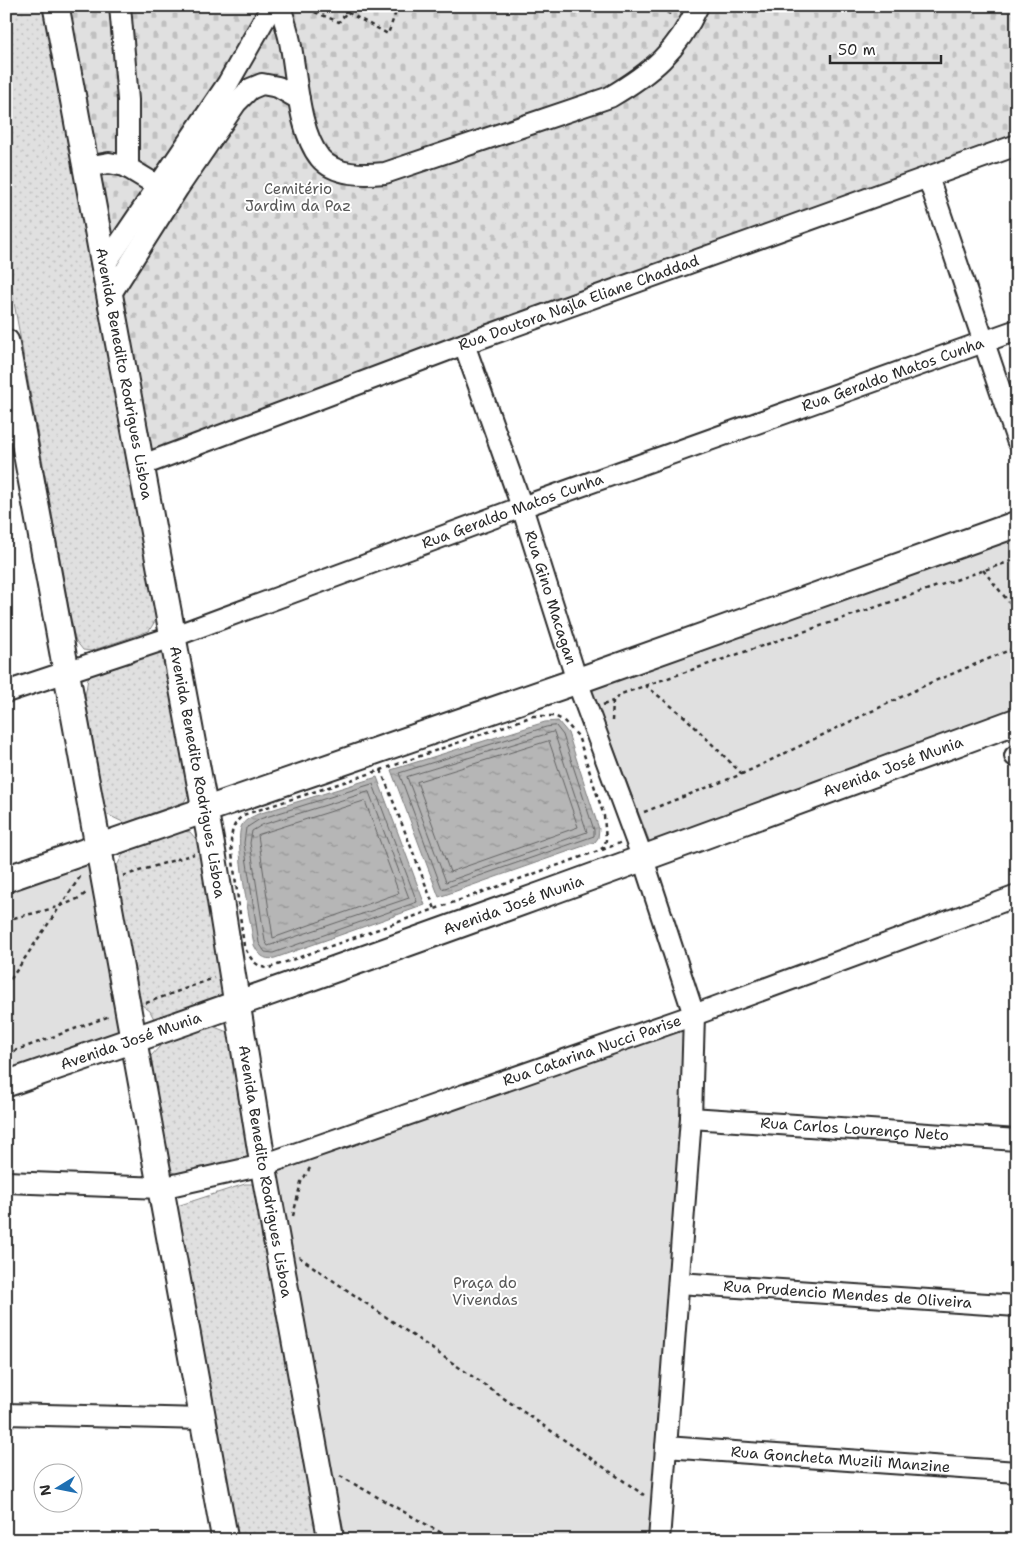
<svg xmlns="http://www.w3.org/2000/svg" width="1023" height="1546" font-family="'Shantell Sans',sans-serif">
  <defs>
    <pattern id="grass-dots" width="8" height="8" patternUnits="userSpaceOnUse" patternTransform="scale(1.25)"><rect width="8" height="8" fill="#e0e0e0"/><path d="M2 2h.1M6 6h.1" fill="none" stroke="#c0c0c0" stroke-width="1.8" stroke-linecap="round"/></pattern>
    <pattern id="cemetery-stones" width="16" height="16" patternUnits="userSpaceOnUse" patternTransform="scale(1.25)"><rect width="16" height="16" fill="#e0e0e0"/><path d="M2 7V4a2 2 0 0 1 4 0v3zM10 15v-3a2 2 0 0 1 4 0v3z" fill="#c0c0c0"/></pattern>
    <pattern id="water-ripples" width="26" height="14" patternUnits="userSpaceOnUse" patternTransform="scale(1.25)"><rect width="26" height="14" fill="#b6b6b6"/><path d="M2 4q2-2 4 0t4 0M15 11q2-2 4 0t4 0" fill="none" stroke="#949494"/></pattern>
  </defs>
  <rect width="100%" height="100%" fill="#fff"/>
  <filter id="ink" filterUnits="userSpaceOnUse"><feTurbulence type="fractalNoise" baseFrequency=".02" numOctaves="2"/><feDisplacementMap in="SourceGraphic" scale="10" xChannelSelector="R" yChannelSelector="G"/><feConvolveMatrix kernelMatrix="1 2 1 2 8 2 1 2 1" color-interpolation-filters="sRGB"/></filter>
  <g filter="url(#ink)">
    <g fill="url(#grass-dots)" stroke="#868686">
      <polygon points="6,6 50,6 158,616 149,631 91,651 83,650 76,641 73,631 6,258"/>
      <polygon points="161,650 167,654 191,790 184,802 125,823 106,814 85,697 88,678 97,668"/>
      <polygon points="182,831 190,832 202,846 225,981 222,996 155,1021 150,1011 138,1002 116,868 124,852"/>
      <polygon points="212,1026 230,1033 253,1143 249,1156 240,1161 180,1176 173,1172 169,1163 150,1057 161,1045"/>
      <polygon points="245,1184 253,1184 265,1196 324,1540 233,1540 174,1207"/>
    </g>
    <polygon fill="url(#cemetery-stones)" stroke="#868686" points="68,6 1017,6 1017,136 152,454"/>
    <g fill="#e0e0e0" stroke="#868686">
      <polygon points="1017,530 1017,713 652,848 589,683"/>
      <polygon points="93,858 124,1034 6,1074 6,890"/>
      <polygon points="688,1026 651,1540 341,1540 276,1169"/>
    </g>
    <g fill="url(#water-ripples)" stroke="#7e7e7e">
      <polygon points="558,721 568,733 599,829 598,838 595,842 439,897 391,770 545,722"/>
      <path d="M377,777l48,128 -150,53c-11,3 -17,-4 -21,-13 -3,-21 -21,-106 -12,-120 4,-6 10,-8 16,-11z"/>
    </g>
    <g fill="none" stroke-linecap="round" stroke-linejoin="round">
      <g stroke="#636363" stroke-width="1">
        <polygon points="556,726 563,735 594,830 594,836 442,889 399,773 546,727"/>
        <polygon points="554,732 587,832 446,882 407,777"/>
        <polygon points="549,741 578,827 450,872 417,782"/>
        <polygon points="373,784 417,902 273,953 265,952 259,943 244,843 246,828 260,819"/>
        <polygon points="369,792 409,898 268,946 265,941 250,843 252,831 262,825"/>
        <polygon points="365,801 399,893 273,938 258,835"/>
      </g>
      <defs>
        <g id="minor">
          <polyline points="120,6 128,100 128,168"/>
          <path d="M280,6c4,14 9,27 11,41 6,32 8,85 29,111 15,18 44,17 65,15l225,-76c41,-24 68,-46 88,-91"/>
          <polyline points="86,167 109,163 125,166 168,192"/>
          <polyline points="928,177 1017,440"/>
          <polyline points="104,266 228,83 272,6"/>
          <polyline points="110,295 178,188 236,103 250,89 262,84 278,87 299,99"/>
          <path id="s1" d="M464,344l58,163 55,174 66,178 51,156 -3,103 -32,422"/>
          <path id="s2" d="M140,466l324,-122 553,-199"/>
          <path id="s3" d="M6,692l166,-55 350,-130 495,-177"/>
          <polyline points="1015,756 1017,756"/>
          <path id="s4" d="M691,1118l326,22"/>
          <path id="s5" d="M6,1182l155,6 102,-23 431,-150 323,-119"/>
          <path id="s6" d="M679,1283l338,23"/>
          <polyline points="6,1414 203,1419"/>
          <path id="s7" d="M666,1447l351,25"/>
        </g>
        <g id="major">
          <path id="s8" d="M56,6l156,842 51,317 68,375"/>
          <polyline points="6,342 225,1540"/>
          <polyline points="6,879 577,681 1017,524"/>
          <path id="s9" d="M6,1084c339,-116 675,-239 1011,-363"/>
        </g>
      </defs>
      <use href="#minor" stroke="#2b2b2b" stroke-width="24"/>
      <use href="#major" stroke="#2b2b2b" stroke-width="29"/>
      <g stroke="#2b2b2b" stroke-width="2.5" stroke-dasharray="4 4" stroke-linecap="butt">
        <polyline points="300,6 339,22 347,12 388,34 398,6"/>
        <polyline points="652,6 673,15"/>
        <polyline points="983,570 1017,612"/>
        <polyline points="645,685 686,718 742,774"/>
        <polyline points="603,705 613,701"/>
        <path d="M533,716h21l9,4 15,16 26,80 2,24 -2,7 -6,4 -329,117c-13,0 -20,-11 -25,-22l-13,-101c0,-14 2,-21 12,-30l138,-45z"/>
        <polyline points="612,721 613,701 621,694 1017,559"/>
        <polyline points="381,770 435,909"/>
        <polyline points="644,812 742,774 930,683 1017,647"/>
        <polyline points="602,850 620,843"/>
        <polyline points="123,876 194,854"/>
        <path d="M6,920c21,-6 66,-13 81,-28"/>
        <polyline points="6,986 82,874"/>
        <polyline points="146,1003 214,978"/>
        <polyline points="6,1054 110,1016"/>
        <polyline points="293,1216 301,1182 310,1168"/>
        <polyline points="299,1257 644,1495"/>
        <polyline points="340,1476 454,1540"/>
      </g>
      <use href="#minor" stroke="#fff" stroke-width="20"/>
      <use href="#major" stroke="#fff" stroke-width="25"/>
    </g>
  </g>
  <g text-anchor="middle" stroke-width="4" stroke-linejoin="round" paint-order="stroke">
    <g font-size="15" fill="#585858" stroke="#fff">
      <text x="298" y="194">Cemitério<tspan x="298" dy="17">Jardim da Paz</tspan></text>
      <text x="485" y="1288">Praça do<tspan x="485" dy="17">Vivendas</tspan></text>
    </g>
    <g font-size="15" fill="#2b2b2b" stroke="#fff">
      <text dy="5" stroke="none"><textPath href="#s2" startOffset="468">Rua Doutora Najla Eliane Chaddad</textPath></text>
      <text dy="5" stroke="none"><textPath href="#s8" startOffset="374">Avenida Benedito Rodrigues Lisboa</textPath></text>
      <text dy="5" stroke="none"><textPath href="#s3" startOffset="942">Rua Geraldo Matos Cunha</textPath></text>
      <text dy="5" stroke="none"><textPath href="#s3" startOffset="538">Rua Geraldo Matos Cunha</textPath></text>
      <text dy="5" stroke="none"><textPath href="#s1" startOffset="268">Rua Gino Macagan</textPath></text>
      <text dy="5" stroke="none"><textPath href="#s9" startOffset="942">Avenida José Munia</textPath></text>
      <text dy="5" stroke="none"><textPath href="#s8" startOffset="779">Avenida Benedito Rodrigues Lisboa</textPath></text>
      <text dy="5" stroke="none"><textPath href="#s9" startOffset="538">Avenida José Munia</textPath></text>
      <text dy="5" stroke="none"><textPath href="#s9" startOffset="132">Avenida José Munia</textPath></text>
      <text dy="5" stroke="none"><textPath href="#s5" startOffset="608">Rua Catarina Nucci Parise</textPath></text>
      <text dy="5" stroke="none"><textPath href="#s4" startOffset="164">Rua Carlos Lourenço Neto</textPath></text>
      <text dy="5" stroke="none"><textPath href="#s8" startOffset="1184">Avenida Benedito Rodrigues Lisboa</textPath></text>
      <text dy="5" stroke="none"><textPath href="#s6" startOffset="169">Rua Prudencio Mendes de Oliveira</textPath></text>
      <text dy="5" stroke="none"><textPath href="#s7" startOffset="175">Rua Goncheta Muzili Manzine</textPath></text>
    </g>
  </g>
  <rect width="1023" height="1546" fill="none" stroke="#fff" stroke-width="25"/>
  <rect x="12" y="12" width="998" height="1521" fill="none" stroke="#2b2b2b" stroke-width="2" filter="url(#ink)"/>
  <g transform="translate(58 1488) rotate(260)"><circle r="24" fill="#ffffff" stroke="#aaaaaa"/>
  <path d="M0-4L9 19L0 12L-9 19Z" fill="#1f6fb2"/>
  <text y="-8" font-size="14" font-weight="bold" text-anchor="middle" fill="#2b2b2b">N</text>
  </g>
  <path d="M830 55v8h111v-8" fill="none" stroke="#2b2b2b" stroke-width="2.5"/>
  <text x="838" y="55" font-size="15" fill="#2b2b2b" stroke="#ffffff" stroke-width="4" paint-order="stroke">50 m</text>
</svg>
